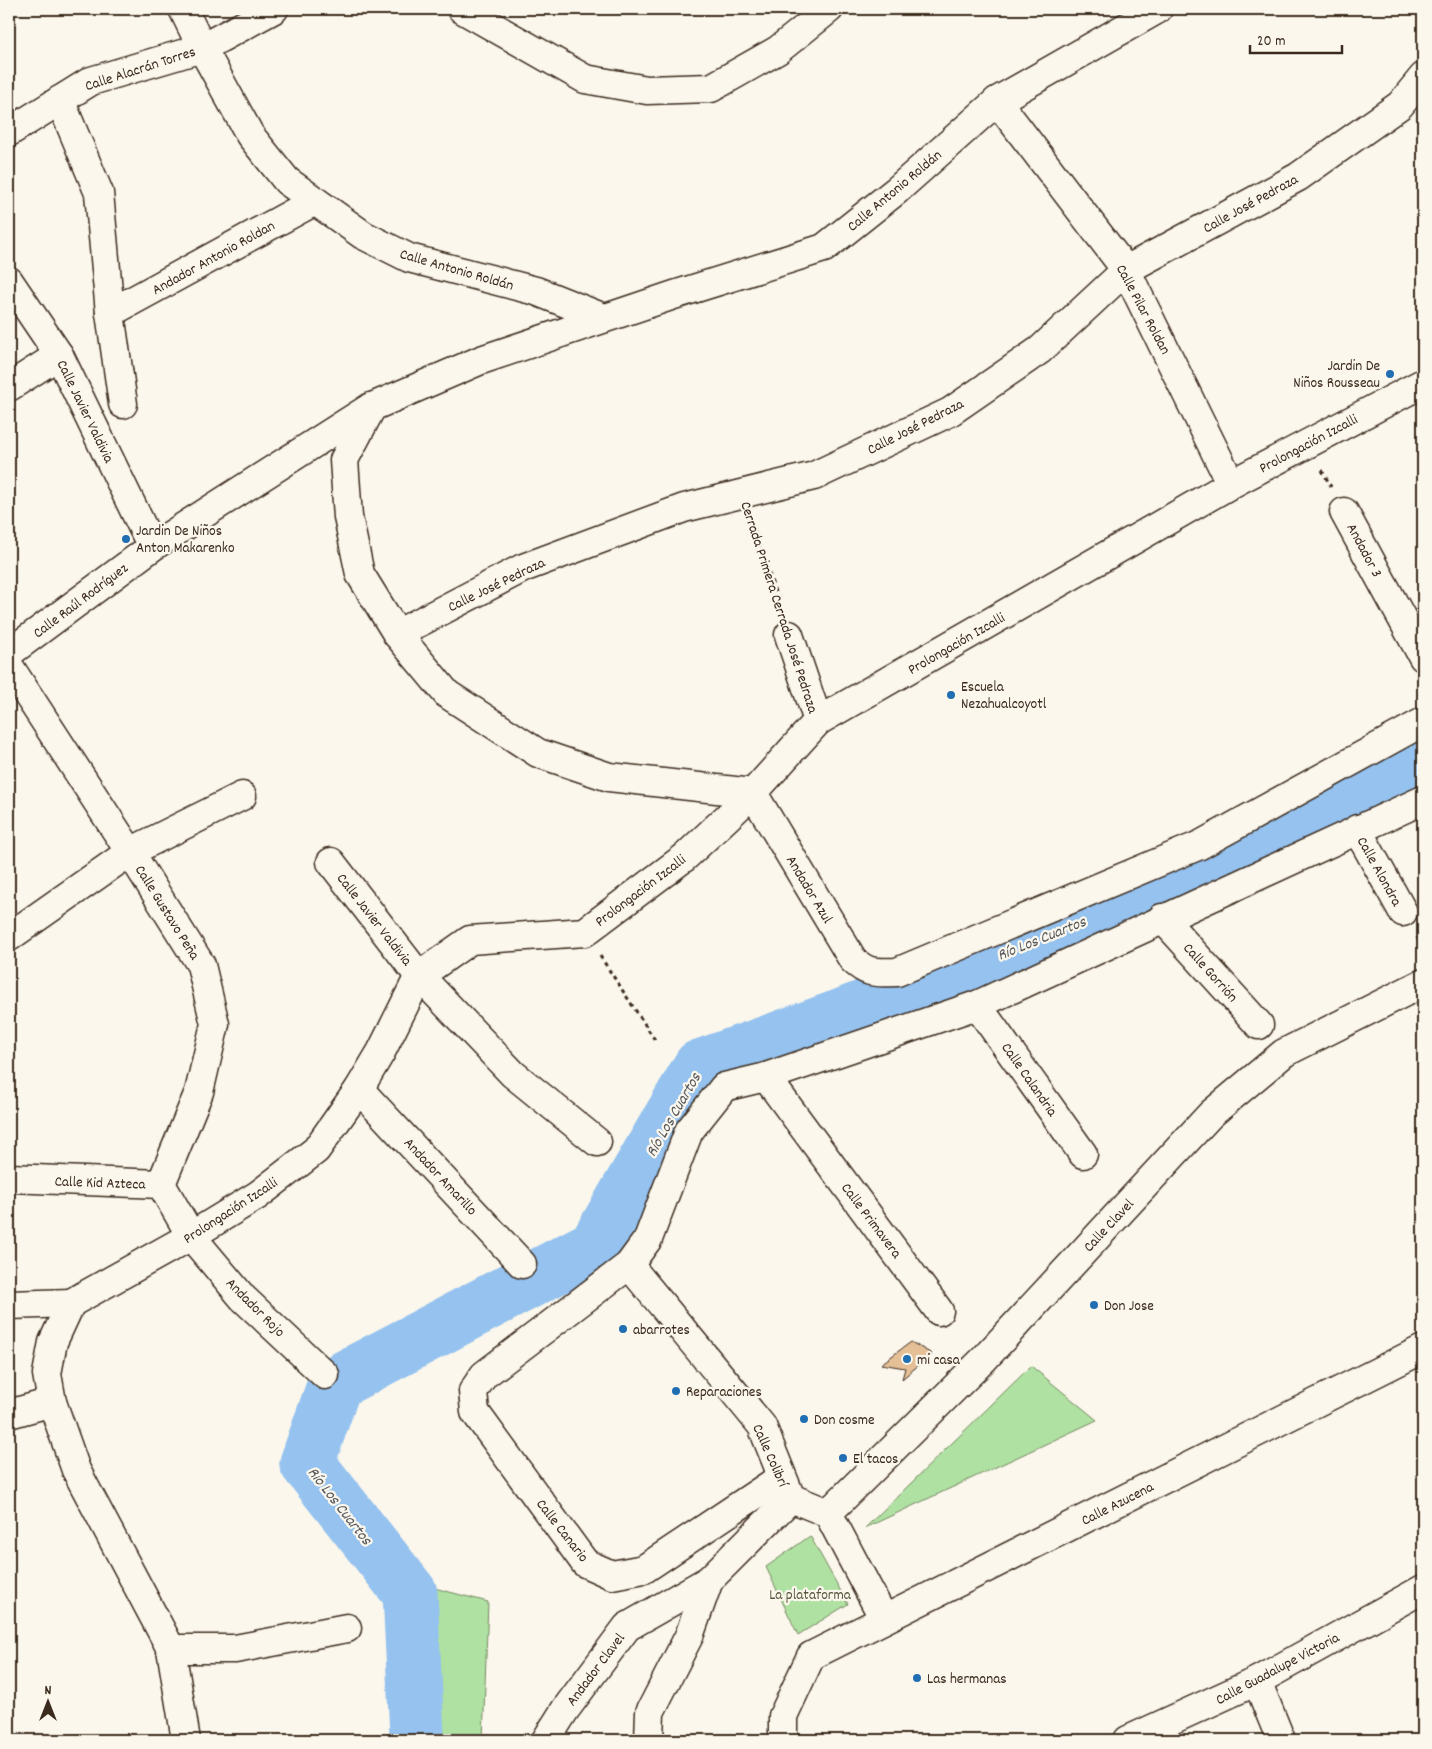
<svg xmlns="http://www.w3.org/2000/svg" width="1432" height="1749" font-family="Dekko,sans-serif">
  <rect width="100%" height="100%" fill="#fbf7ec"/>
  <filter id="ink" filterUnits="userSpaceOnUse"><feTurbulence type="fractalNoise" baseFrequency=".02" numOctaves="2"/><feDisplacementMap in="SourceGraphic" scale="10" xChannelSelector="R" yChannelSelector="G"/><feConvolveMatrix kernelMatrix="1 2 1 2 8 2 1 2 1" color-interpolation-filters="sRGB"/></filter>
  <g filter="url(#ink)">
    <g fill="#afe1a2" stroke="#758660">
      <polygon points="1031,1366 1097,1420 865,1528"/>
      <polygon points="810,1536 848,1604 798,1635 766,1567"/>
      <polygon points="419,1584 488,1602 483,1740 428,1740 431,1722 431,1656"/>
    </g>
    <g fill="none" stroke-linecap="round" stroke-linejoin="round">
      <polyline stroke="#95c2ef" stroke-width="55" points="416,1740 417,1735 410,1593 307,1463 335,1383 596,1246 700,1067 837,1018 1136,899 1423,752"/>
    </g>
    <polygon fill="#e5c096" stroke="#3b2a1e" points="911,1342 932,1354 902,1379 905,1368 881,1364"/>
    <g fill="none" stroke-linecap="round" stroke-linejoin="round">
      <defs>
        <g id="street">
          <polyline points="183,9 202,48 250,135 287,181 363,235 409,258 536,291 604,318"/>
          <polyline points="462,9 585,79 647,90 711,88 778,50 829,9"/>
          <path d="M1158,9l-161,92 -100,89 -73,58 -150,47 -193,65 -109,47 -28,53 4,57 12,57 37,60 50,60 91,59 71,24 144,16 100,167c16,15 23,12 44,12l303,-127 223,-123"/>
          <polyline points="60,100 99,193 110,313 123,404"/>
          <polyline points="997,101 1126,270 1231,484"/>
          <polyline points="9,132 91,81 202,48 274,9"/>
          <polyline points="9,281 59,355 152,547"/>
          <polyline points="110,313 315,201"/>
          <polyline points="9,387 59,355"/>
          <polyline points="1344,512 1423,657"/>
          <polyline points="397,634 523,568 684,508 814,476 950,412 1040,350 1126,270 1298,177 1400,105 1423,77"/>
          <polyline points="789,635 818,721"/>
          <polyline points="9,653 152,547 371,407"/>
          <polyline points="9,666 130,852 201,965 215,1024 199,1092 161,1184"/>
          <polyline points="1357,829 1403,912"/>
          <polyline points="331,862 419,976 430,987 513,1074 597,1142"/>
          <polyline points="1162,918 1259,1025"/>
          <polyline points="9,937 130,852 242,796"/>
          <polyline points="977,1005 1083,1154"/>
          <polyline points="766,1077 939,1311"/>
          <polyline points="359,1089 522,1264"/>
          <polyline points="9,1178 161,1184 191,1236 243,1298 325,1375"/>
          <polyline points="629,1265 762,1426 791,1498 828,1513 884,1619"/>
          <polyline points="9,1305 71,1303"/>
          <polyline points="9,1414 52,1402"/>
          <polyline points="782,1477 644,1569 612,1575 585,1563 475,1412 473,1391 484,1375 629,1265 648,1239 689,1131 724,1087 766,1077 977,1005 1423,800"/>
          <polyline points="828,1513 984,1359 1211,1114 1284,1053 1423,983"/>
          <polyline points="171,1649 235,1649 347,1628"/>
          <polyline points="1257,1681 1281,1740"/>
          <polyline points="546,1740 565,1710 627,1627 709,1580 791,1498"/>
          <polyline points="649,1740 650,1712 689,1636 709,1580"/>
          <polyline points="1128,1740 1257,1681 1423,1589"/>
        </g>
        <g id="secondary">
          <polyline points="186,1740 171,1649 76,1470 52,1402 47,1374 53,1342 71,1303 191,1236 258,1195 316,1150 359,1089 381,1052 419,976 470,940 585,932 685,857 753,793 818,721 1231,484 1423,383"/>
          <polyline points="783,1740 783,1716 811,1656 1423,1349"/>
        </g>
      </defs>
      <use href="#street" stroke="#3b2a1e" stroke-width="31"/>
      <use href="#secondary" stroke="#3b2a1e" stroke-width="31"/>
      <g stroke="#3b2a1e" stroke-width="3" stroke-dasharray="4 4" stroke-linecap="butt">
        <polyline points="1322,470 1331,487"/>
        <polyline points="751,520 780,607"/>
        <polyline points="1417,937 1423,948"/>
        <polyline points="600,956 655,1040"/>
      </g>
      <use href="#street" stroke="#fbf7ec" stroke-width="28"/>
      <use href="#secondary" stroke="#fbf7ec" stroke-width="28"/>
    </g>
  </g>
  <g fill="#1f6fb2" stroke="#fbf7ec" stroke-width="2">
    <circle cx="1390" cy="374" r="5"/>
    <circle cx="126" cy="539" r="5"/>
    <circle cx="951" cy="695" r="5"/>
    <circle cx="1094" cy="1305" r="5"/>
    <circle cx="623" cy="1329" r="5"/>
    <circle cx="907" cy="1359" r="5"/>
    <circle cx="676" cy="1391" r="5"/>
    <circle cx="804" cy="1419" r="5"/>
    <circle cx="843" cy="1458" r="5"/>
    <circle cx="917" cy="1678" r="5"/>
  </g>
  <g text-anchor="middle" stroke-width="4.5" stroke-linejoin="round" paint-order="stroke">
    <g font-size="15" fill="#3b2a1e" stroke="#fbf7ec">
      <text transform="translate(140 68) rotate(-18)" y="5">Calle Alacrán Torres</text>
      <text transform="translate(894 190) rotate(-40)" y="5">Calle Antonio Roldán</text>
      <text transform="translate(1250 203) rotate(-29)" y="5">Calle José Pedraza</text>
      <text transform="translate(213 257) rotate(-29)" y="5">Andador Antonio Roldan</text>
      <text transform="translate(457 269) rotate(16)" y="5">Calle Antonio Roldán</text>
      <text transform="translate(1144 309) rotate(62)" y="5">Calle Pilar Roldan</text>
      <text transform="translate(86 411) rotate(64)" y="5">Calle Javier Valdivia</text>
      <text transform="translate(915 426) rotate(-27)" y="5">Calle José Pedraza</text>
      <text transform="translate(1308 443) rotate(-28)" y="5">Prolongación Izcalli</text>
      <text transform="translate(1365 550) rotate(62)" y="5">Andador 3</text>
      <text transform="translate(496 584) rotate(-26)" y="5">Calle José Pedraza</text>
      <text transform="translate(80 600) rotate(-37)" y="5">Calle Raúl Rodríguez</text>
      <text transform="translate(780 607) rotate(72)" y="5">Cerrada Primera Cerrada José Pedraza</text>
      <text transform="translate(956 643) rotate(-30)" y="5">Prolongación Izcalli</text>
      <text transform="translate(1380 871) rotate(61)" y="5">Calle Alondra</text>
      <text transform="translate(810 889) rotate(59)" y="5">Andador Azul</text>
      <text transform="translate(640 890) rotate(-37)" y="5">Prolongación Izcalli</text>
      <text transform="translate(168 912) rotate(58)" y="5">Calle Gustavo Peña</text>
      <text transform="translate(375 919) rotate(52)" y="5">Calle Javier Valdivia</text>
      <text transform="translate(1211 972) rotate(48)" y="5">Calle Gorrión</text>
      <text transform="translate(1030 1079) rotate(55)" y="5">Calle Calandria</text>
      <text transform="translate(441 1176) rotate(47)" y="5">Andador Amarillo</text>
      <text transform="translate(100 1182) rotate(2)" y="5">Calle Kid Azteca</text>
      <text transform="translate(230 1210) rotate(-33)" y="5">Prolongación Izcalli</text>
      <text transform="translate(872 1220) rotate(53)" y="5">Calle Primavera</text>
      <text transform="translate(1108 1225) rotate(-47)" y="5">Calle Clavel</text>
      <text transform="translate(256 1307) rotate(45)" y="5">Andador Rojo</text>
      <text transform="translate(771 1455) rotate(66)" y="5">Calle Colibrí</text>
      <text transform="translate(1117 1503) rotate(-27)" y="5">Calle Azucena</text>
      <text transform="translate(563 1530) rotate(52)" y="5">Calle Canario</text>
      <text transform="translate(1277 1668) rotate(-28)" y="5">Calle Guadalupe Victoria</text>
      <text transform="translate(595 1669) rotate(-53)" y="5">Andador Clavel</text>
    </g>
    <g font-size="15" fill="#3b2a1e" stroke="#fbf7ec" text-anchor="start">
      <text x="1380" y="370" text-anchor="end">Jardin De<tspan x="1380" dy="17">Niños Rousseau</tspan></text>
      <text x="136" y="535">Jardin De Niños<tspan x="136" dy="17">Anton Makarenko</tspan></text>
      <text x="961" y="691">Escuela<tspan x="961" dy="17">Nezahualcoyotl</tspan></text>
      <text x="1104" y="1310">Don Jose</text>
      <text x="633" y="1334">abarrotes</text>
      <text x="917" y="1364">mi casa</text>
      <text x="686" y="1396">Reparaciones</text>
      <text x="814" y="1424">Don cosme</text>
      <text x="853" y="1463">El tacos</text>
      <text x="927" y="1683">Las hermanas</text>
    </g>
    <g font-size="15" fill="#58583f" stroke="#fbf7ec">
      <text x="810" y="1599">La plataforma</text>
    </g>
    <g font-size="16" font-style="italic" fill="#56585d" stroke="#fbf7ec">
      <text transform="translate(1041 937) rotate(-22)" y="6">Río Los Cuartos</text>
      <text transform="translate(672 1114) rotate(-60)" y="6">Río Los Cuartos</text>
      <text transform="translate(341 1505) rotate(52)" y="6">Río Los Cuartos</text>
    </g>
  </g>
  <rect width="1432" height="1749" fill="none" stroke="#fbf7ec" stroke-width="30"/>
  <rect x="15" y="15" width="1402" height="1719" fill="none" stroke="#3b2a1e" stroke-width="2" filter="url(#ink)"/>
  <g transform="translate(48 1702)" stroke="#fbf7ec" stroke-width="4" paint-order="stroke">
  <path d="M0-4L9 19L0 12L-9 19Z" fill="#3b2a1e"/>
  <text y="-8" font-size="14" font-weight="bold" text-anchor="middle" fill="#3b2a1e">N</text>
  </g>
  <path d="M1250 45v8h92v-8" fill="none" stroke="#3b2a1e" stroke-width="2.5"/>
  <text x="1257" y="45" font-size="15" fill="#3b2a1e" stroke="#fbf7ec" stroke-width="4" paint-order="stroke">20 m</text>
</svg>
